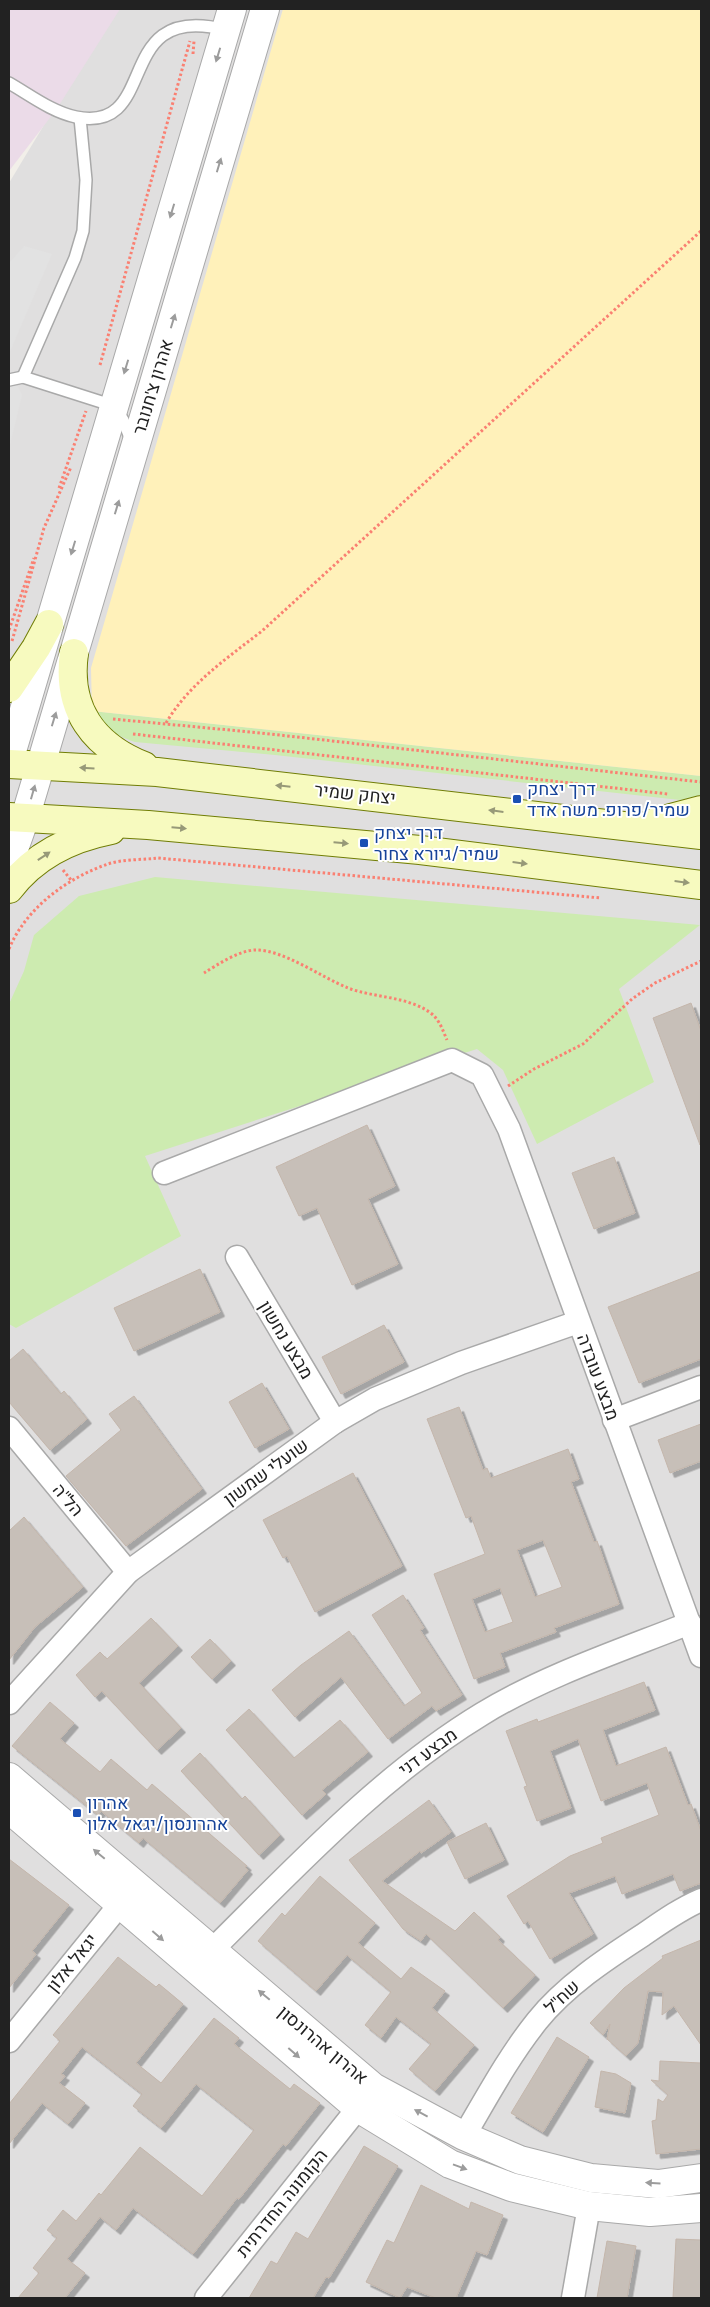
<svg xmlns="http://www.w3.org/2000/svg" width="710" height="2307" font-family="Karla,Heebo,sans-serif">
  <defs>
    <filter id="shadow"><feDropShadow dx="4.5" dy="4.5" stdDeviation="0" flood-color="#0004"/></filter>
  </defs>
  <rect width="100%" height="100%" fill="#f2efe9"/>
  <polygon fill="#e0dfdf" points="114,9 701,9 701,2298 9,2298 9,183"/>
  <polygon fill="#ebdbe8" points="9,9 120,9 56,110 9,171"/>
  <g fill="#cdebb0">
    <path d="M92,711l609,65v19l-21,5 -405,-45 -140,-13c-21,-7 -29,-14 -43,-31z"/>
    <polygon points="155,877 700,925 619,989 654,1082 537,1144 503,1070 477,1049 145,1156 181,1236 16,1328 9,1324 9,1004 24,971 34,935 79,896"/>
  </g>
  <polygon fill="#fff1ba" points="283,9 701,9 701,776 92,711 91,668"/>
  <g fill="#e2e2e2">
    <polygon points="24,246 52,254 9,354 9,263"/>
    <polygon points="9,369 22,395 9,449"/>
  </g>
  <g fill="#c7bfb8" stroke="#c4b6ab" fill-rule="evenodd" filter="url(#shadow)">
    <polygon points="691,1003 701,1031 700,1145 653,1018"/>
    <polygon points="367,1125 395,1186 368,1199 398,1264 352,1285 317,1208 299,1216 276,1167"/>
    <polygon points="614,1157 635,1213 594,1229 572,1173"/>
    <polygon points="200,1269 220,1312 134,1351 114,1308"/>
    <polygon points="701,1271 701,1359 639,1383 608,1307"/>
    <polygon points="384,1325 404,1362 341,1394 322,1357"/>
    <polygon points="23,1349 61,1394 64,1391 87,1419 50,1450 9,1402 9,1361"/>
    <polygon points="262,1383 289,1429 255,1448 229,1402"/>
    <polygon points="134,1396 202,1489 126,1546 66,1476 121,1430 109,1414"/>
    <path d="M459,1407l24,63 4,-2 4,10 77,-29 11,30 -8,3 23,60 3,-1 22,63 -65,24 2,4 -56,21 5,14 -31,12 -40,-105 51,-20 -14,-38 -5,2 -39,-99zM543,1540l19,47 -27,10 -18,-47zM500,1588l13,34 -28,10 -13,-33z"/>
    <polygon points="701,1424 701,1461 670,1473 658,1440"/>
    <polygon points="353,1473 402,1566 315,1612 287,1556 283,1558 263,1520"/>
    <polygon points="24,1517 83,1587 35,1627 9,1660 9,1531"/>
    <polygon points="403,1595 424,1628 420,1630 462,1695 436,1711 432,1706 388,1739 341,1677 295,1717 272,1690 301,1665 349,1631 404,1706 422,1693 372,1615"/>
    <polygon points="151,1618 178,1646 139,1683 181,1728 157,1750 102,1691 95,1697 76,1675 100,1652 107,1659"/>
    <polygon points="210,1639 231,1661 212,1679 191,1657"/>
    <polygon points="644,1682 655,1710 603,1730 616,1766 666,1747 688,1805 691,1804 701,1831 701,1883 680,1891 673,1874 622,1894 615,1876 569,1893 593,1934 550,1959 528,1921 524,1924 507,1896 570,1856 603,1843 601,1838 659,1815 647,1783 601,1801 578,1739 550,1751 571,1808 537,1821 524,1787 527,1786 506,1731 537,1719 538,1722"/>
    <polygon points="50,1702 74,1723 60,1739 100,1772 111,1759 147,1790 152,1784 247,1866 245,1867 248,1870 220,1903 143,1838 139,1843 101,1811 98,1815 12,1746"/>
    <polygon points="249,1709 294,1758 340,1720 368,1752 322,1790 326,1794 302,1815 226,1730"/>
    <polygon points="200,1753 242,1799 245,1796 280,1835 259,1855 181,1771"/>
    <polygon points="429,1800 451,1832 421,1853 420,1851 382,1881 455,1931 474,1912 500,1937 498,1940 535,1975 503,2008 426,1934 421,1941 403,1929 349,1860"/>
    <polygon points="486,1823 504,1860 465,1879 447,1842"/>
    <polygon points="9,1859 69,1905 32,1951 36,1954 9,1988"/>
    <polygon points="320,1876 375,1923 358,1943 401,1979 411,1967 445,1991 432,2008 474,2045 435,2091 409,2069 431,2044 396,2017 381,2038 365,2025 391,1992 347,1955 316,1991 258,1941 282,1913 285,1916"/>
    <polygon points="701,1940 701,2045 674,2006 662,2015 663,1992 648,1991 638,2043 626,2056 607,2039 610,2024 603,2035 590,2023 624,1988 663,1958 662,1956"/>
    <polygon points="118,1957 156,1987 159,1984 183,2004 136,2063 161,2083 214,2018 239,2038 234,2044 290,2089 294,2084 320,2103 286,2146 283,2144 239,2199 237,2198 193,2254 133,2208 116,2230 100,2217 67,2259 85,2273 65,2298 18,2298 39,2273 33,2268 57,2238 47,2230 63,2210 76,2221 99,2193 101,2195 140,2147 202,2196 254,2130 196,2084 161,2128 133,2106 142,2094 82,2047 61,2074 65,2076 59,2083 85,2103 68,2124 42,2103 9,2144 9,2104 60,2041 53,2035"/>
    <polygon points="557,2037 589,2057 543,2132 511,2113"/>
    <polygon points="660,2061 701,2063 701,2149 656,2154 652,2121 656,2120 658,2099 663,2102 668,2095 651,2080 659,2081"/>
    <polygon points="601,2071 616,2074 631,2083 625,2113 595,2107"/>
    <polygon points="364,2146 398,2166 329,2278 326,2277 313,2298 249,2298 271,2261 277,2264 296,2232 308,2239"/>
    <polygon points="421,2185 469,2209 471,2202 503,2215 487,2255 476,2251 456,2298 436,2298 407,2287 400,2298 366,2282 387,2240 394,2243"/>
    <polygon points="676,2239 701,2240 701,2298 673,2298"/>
    <polygon points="607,2241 636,2246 627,2298 597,2298"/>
  </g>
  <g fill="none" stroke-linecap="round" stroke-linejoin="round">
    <defs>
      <g id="service">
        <path d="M9,83c21,12 43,29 67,34 86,17 34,-117 150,-87"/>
        <polyline points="80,118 86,180 83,231 75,258 23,377 114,406 123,420 131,440"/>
        <polyline points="9,380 23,377"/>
      </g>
      <g id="minor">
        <polyline points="164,1173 452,1060 482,1075 509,1129 701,1656"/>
        <polyline points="237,1257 335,1422"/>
        <polyline points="614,1420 701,1387"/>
        <polyline points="9,1428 128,1572"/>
        <polyline points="9,1703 128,1572 335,1422 375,1399 461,1363 578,1322"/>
        <path d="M212,1950c84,-83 168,-174 270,-236 62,-38 140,-64 208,-91"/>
        <polyline points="9,2041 130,1892"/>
        <path d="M464,2136c23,-39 45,-80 73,-115 28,-35 69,-62 106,-86 19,-13 37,-26 58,-35"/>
        <polyline points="206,2298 358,2108"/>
        <polyline points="573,2298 589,2206"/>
      </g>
      <g id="tertiary">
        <polyline points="9,761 232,9"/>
        <polyline points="9,863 25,818 265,9"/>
        <polyline points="9,1777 373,2087 464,2136 520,2160 591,2178 658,2184 701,2178"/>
        <polyline points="9,1809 358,2108 450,2164 511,2187 589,2206 650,2212 701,2208"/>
      </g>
      <g id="secondary">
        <path d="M74,653c-8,57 20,93 70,113"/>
        <polyline points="9,688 36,648 49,624"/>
        <polyline points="9,764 157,772 701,835"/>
        <polyline points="9,817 148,825 420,850 701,885"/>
        <polyline points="652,823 701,810"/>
        <path d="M9,889c25,-33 61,-51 102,-59"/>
      </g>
    </defs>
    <use href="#service" stroke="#a9a9a9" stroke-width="14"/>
    <use href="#minor" stroke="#a9a9a9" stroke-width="25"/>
    <use href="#tertiary" stroke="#a9a9a9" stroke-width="30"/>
    <use href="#secondary" stroke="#707d05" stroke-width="30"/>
    <g stroke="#fa8072" stroke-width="3" stroke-dasharray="2.5 2.5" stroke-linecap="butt">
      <polyline points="193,54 194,41"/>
      <polyline points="100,365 190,41"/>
      <polyline points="59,488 86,411"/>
      <polyline points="9,630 34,558"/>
      <polyline points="12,641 44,528 71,467"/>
      <polyline points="113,719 261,733 701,782"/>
      <path d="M166,723c23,-39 60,-64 96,-92l439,-400"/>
      <polyline points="133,734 668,794"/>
      <polyline points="63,870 71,880"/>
      <path d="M9,949c17,-41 58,-71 99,-85 15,-5 34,-4 50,-6l443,40"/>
      <path d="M204,973c13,-8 35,-23 52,-23 28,0 65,27 92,38 26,10 61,8 84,26 8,7 11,17 15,26"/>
      <polyline points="508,1086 534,1069 583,1044 632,999 655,983 701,961"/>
    </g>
    <use href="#service" stroke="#fff" stroke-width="11"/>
    <use href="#minor" stroke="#fff" stroke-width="22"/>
    <use href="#tertiary" stroke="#fff" stroke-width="28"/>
    <use href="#secondary" stroke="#f7fabf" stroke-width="28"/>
  </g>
  <defs><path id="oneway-solid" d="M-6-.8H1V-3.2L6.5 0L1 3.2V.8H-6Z" transform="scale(1.25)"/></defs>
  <g fill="#9c9c9c">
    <use href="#oneway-solid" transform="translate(218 55) rotate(107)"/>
    <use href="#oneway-solid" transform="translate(219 165) rotate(-73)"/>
    <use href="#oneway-solid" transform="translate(172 211) rotate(107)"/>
    <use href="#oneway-solid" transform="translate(173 321) rotate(-73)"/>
    <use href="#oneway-solid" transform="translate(126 367) rotate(107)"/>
    <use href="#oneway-solid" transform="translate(117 507) rotate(-73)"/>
    <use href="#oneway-solid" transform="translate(73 548) rotate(107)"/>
    <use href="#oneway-solid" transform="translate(54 719) rotate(-73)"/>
    <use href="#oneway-solid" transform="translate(33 792) rotate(-74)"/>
    <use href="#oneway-solid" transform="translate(99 1854) rotate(-140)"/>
    <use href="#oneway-solid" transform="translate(158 1936) rotate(41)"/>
    <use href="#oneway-solid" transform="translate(264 1995) rotate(-140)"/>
    <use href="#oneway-solid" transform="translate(294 2053) rotate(41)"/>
    <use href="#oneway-solid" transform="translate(421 2113) rotate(-152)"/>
    <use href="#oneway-solid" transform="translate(460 2167) rotate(20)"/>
    <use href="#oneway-solid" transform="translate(653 2183) rotate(-177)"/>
  </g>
  <g fill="#979978">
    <use href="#oneway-solid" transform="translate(87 768) rotate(-177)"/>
    <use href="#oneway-solid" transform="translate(283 786) rotate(-174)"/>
    <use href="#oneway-solid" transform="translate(496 811) rotate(-173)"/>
    <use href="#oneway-solid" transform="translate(179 828) rotate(5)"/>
    <use href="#oneway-solid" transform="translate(341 843) rotate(5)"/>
    <use href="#oneway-solid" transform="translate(44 856) rotate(-34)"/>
    <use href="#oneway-solid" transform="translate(520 863) rotate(7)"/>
    <use href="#oneway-solid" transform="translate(682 882) rotate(7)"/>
  </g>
  <g fill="#1a4fb4" stroke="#fff" stroke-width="2">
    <rect x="512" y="794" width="10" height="10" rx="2.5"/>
    <rect x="359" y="838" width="10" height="10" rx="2.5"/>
    <rect x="72" y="1808" width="10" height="10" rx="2.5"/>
  </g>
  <g text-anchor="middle" stroke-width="4" stroke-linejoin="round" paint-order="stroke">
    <g font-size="18" fill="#222" stroke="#fff">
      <text transform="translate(153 387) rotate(-73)" y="6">אהרון צ'חנובר</text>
      <text transform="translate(355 794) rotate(6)" y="6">יצחק שמיר</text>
      <text transform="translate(286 1340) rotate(59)" y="6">מבצע נחשון</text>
      <text transform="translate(598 1377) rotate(70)" y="6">מבצע עובדה</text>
      <text transform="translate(266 1472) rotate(-36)" y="6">שועלי שמשון</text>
      <text transform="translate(68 1500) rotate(50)" y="6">הל"ה</text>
      <text transform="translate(428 1752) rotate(-36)" y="6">מבצע דני</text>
      <text transform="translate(72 1963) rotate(-51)" y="6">יגאל אלון</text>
      <text transform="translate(562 1997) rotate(-43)" y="6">שח"ל</text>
      <text transform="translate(323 2045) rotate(40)" y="6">אהרון אהרונסון</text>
      <text transform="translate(282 2203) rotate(-51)" y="6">הקומונה החדרתית</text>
    </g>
    <g font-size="18" fill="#164399" stroke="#fff" text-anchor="start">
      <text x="527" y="795">דרך יצחק<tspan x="527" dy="21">שמיר/פרופ. משה אדד</tspan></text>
      <text x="374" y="839">דרך יצחק<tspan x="374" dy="21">שמיר/גיורא צחור</tspan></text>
      <text x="87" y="1809">אהרון<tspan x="87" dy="21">אהרונסון/יגאל אלון</tspan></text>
    </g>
  </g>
  <rect width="710" height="2307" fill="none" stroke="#222222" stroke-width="20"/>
</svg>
